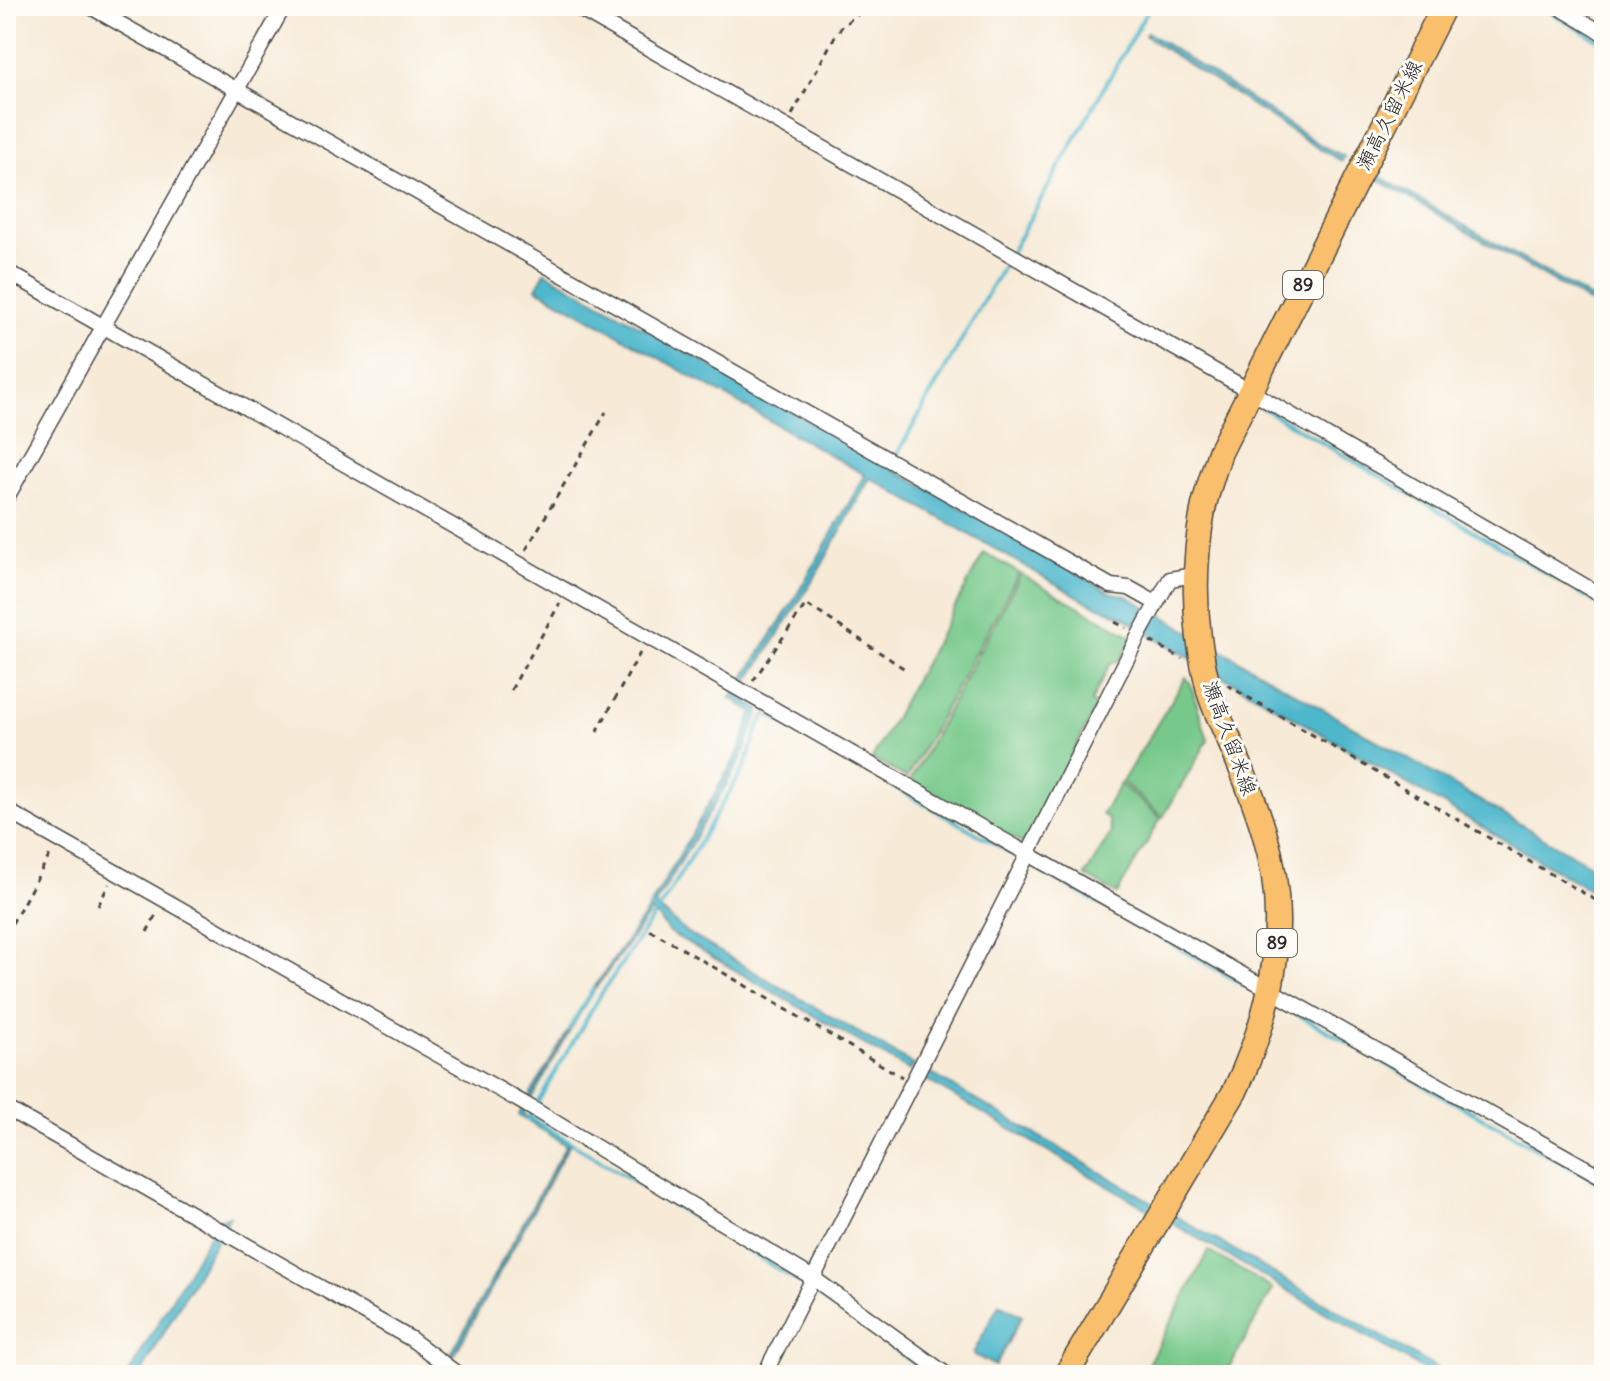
<svg xmlns="http://www.w3.org/2000/svg" width="1610" height="1381" font-family="Delius,'Klee One',sans-serif">
  <rect width="100%" height="100%" fill="#fdfcf7"/>
  <filter id="ink" filterUnits="userSpaceOnUse"><feTurbulence type="fractalNoise" baseFrequency=".0125" numOctaves="2"/><feDisplacementMap in="SourceGraphic" scale="16" xChannelSelector="R" yChannelSelector="G"/><feConvolveMatrix kernelMatrix="1 2 1 2 8 2 1 2 1" color-interpolation-filters="sRGB"/></filter>
  <filter id="wash" filterUnits="userSpaceOnUse"><feTurbulence type="fractalNoise" baseFrequency=".006" numOctaves="4" result="noise"/><feDisplacementMap in="SourceGraphic" scale="32" xChannelSelector="R" yChannelSelector="G"/><feGaussianBlur stdDeviation="1.8" result="paint"/><feColorMatrix in="noise" values="0 0 0 0 0 0 0 0 0 0 0 0 0 0 0 0 0 1.4 0 .05"/><feComposite in="paint" operator="in"/></filter>
  <g filter="url(#wash)">
    <rect width="100%" height="100%" fill="#f7ead7"/>
    <g fill="#77c98b" stroke="#517a5b" stroke-width="2">
      <polygon points="984,553 1019,573 907,778 872,759"/>
      <polygon points="1021,574 1133,637 1119,660 1110,664 1091,702 1097,706 1025,845 910,781"/>
      <polygon points="1186,677 1190,683 1208,740 1163,817 1122,782"/>
      <polygon points="1120,784 1161,818 1117,894 1085,876 1111,833 1108,819 1102,814"/>
      <polygon points="1209,1251 1273,1289 1225,1375 1142,1375"/>
    </g>
    <g fill="#4eb7cc" stroke="#3c717c" stroke-width="2">
      <polygon points="1147,32 1324,147 1344,156 1342,161 1321,150 1145,36"/>
      <polygon points="1379,176 1604,306 1604,311 1377,179"/>
      <polygon points="545,272 1112,593 1127,596 1146,607 1138,626 1122,616 1088,602 870,478 815,577 739,696 760,710 740,761 655,905 686,932 914,1065 910,1071 669,932 657,916 651,912 588,999 524,1112 524,1115 570,1143 454,1356 451,1354 566,1145 518,1115 593,989 648,910 738,753 753,712 731,698 794,600 865,475 536,288"/>
      <polygon points="1158,613 1604,873 1604,898 1148,633"/>
      <polygon points="925,1070 1448,1375 1433,1375 921,1077"/>
      <polygon points="230,1216 140,1375 128,1375 218,1220"/>
      <polygon points="999,1304 1022,1316 995,1366 973,1354"/>
    </g>
    <g fill="none" stroke-linecap="round" stroke-linejoin="round">
      <g stroke="#4eb7cc" stroke-width="4">
        <polyline points="1541,7 1604,43"/>
        <polyline points="1261,407 1604,607"/>
        <polyline points="895,458 1150,6"/>
        <polyline points="1029,864 1250,988"/>
        <polyline points="659,910 745,766 759,726 766,714 1022,859"/>
        <polyline points="655,914 600,996 529,1117 804,1285"/>
        <polyline points="1281,1005 1604,1186"/>
        <polyline points="569,1029 593,989"/>
        <polyline points="813,1291 931,1375"/>
      </g>
    </g>
  </g>
  <g filter="url(#ink)">
    <g fill="none" stroke-linecap="round" stroke-linejoin="round">
      <defs>
        <g id="street">
          <polyline points="89,6 1111,586 1129,588 1156,603"/>
          <polyline points="574,6 1250,391 1604,597"/>
          <polyline points="1557,6 1604,34"/>
          <polyline points="6,271 1028,854 1604,1178"/>
          <polyline points="6,499 284,6"/>
          <polyline points="6,810 525,1104 813,1278 947,1375"/>
          <polyline points="6,1108 411,1339 459,1375"/>
          <polyline points="764,1375 1139,635 1170,579 1194,575"/>
        </g>
        <path id="primary" d="M1066,1375l169,-284c38,-81 56,-171 29,-259 -10,-33 -23,-65 -37,-97 -6,-14 -14,-29 -18,-44 -15,-59 -17,-122 -6,-181 4,-20 11,-39 17,-58l224,-446"/>
      </defs>
      <use href="#street" stroke="#4a4845" stroke-width="17"/>
      <use href="#primary" stroke="#4a4845" stroke-width="27"/>
      <g stroke="#4a4845" stroke-width="3" stroke-dasharray="6 6" stroke-linecap="butt">
        <polyline points="792,115 834,38 843,25 870,6"/>
        <polyline points="526,550 606,412"/>
        <polyline points="1115,622 1126,628"/>
        <polyline points="1150,641 1182,659"/>
        <polyline points="753,681 806,604 908,671"/>
        <polyline points="1227,685 1604,905"/>
        <polyline points="511,690 560,603"/>
        <polyline points="597,732 641,651"/>
        <polyline points="98,906 109,884"/>
        <polyline points="650,930 902,1077"/>
        <polyline points="147,932 158,911"/>
        <polyline points="6,934 51,853"/>
      </g>
      <use href="#street" stroke="#fff" stroke-width="14"/>
      <use href="#primary" stroke="#f9bf6d" stroke-width="24"/>
    </g>
  </g>
  <g text-anchor="middle" stroke-width="6" stroke-linejoin="round" paint-order="stroke">
    <g fill="#fdfcf7" stroke="#6a6a68" stroke-width="2">
      <rect x="1283" y="271" width="40" height="28" rx="6"/>
      <rect x="1257" y="929" width="40" height="28" rx="6"/>
    </g>
    <g font-size="18" font-weight="bold" fill="#2b2b2b">
      <text x="1303" y="291">89</text>
      <text x="1277" y="949">89</text>
    </g>
    <g font-size="20" fill="#2b2b2b" stroke="#fdfcf7">
      <text transform="translate(1389 115) rotate(-63)" y="7">瀬高久留米線</text>
      <text transform="translate(1230 738) rotate(70)" y="7">瀬高久留米線</text>
    </g>
  </g>
  <rect width="1610" height="1381" fill="none" stroke="#fdfcf7" stroke-width="32"/>
</svg>
